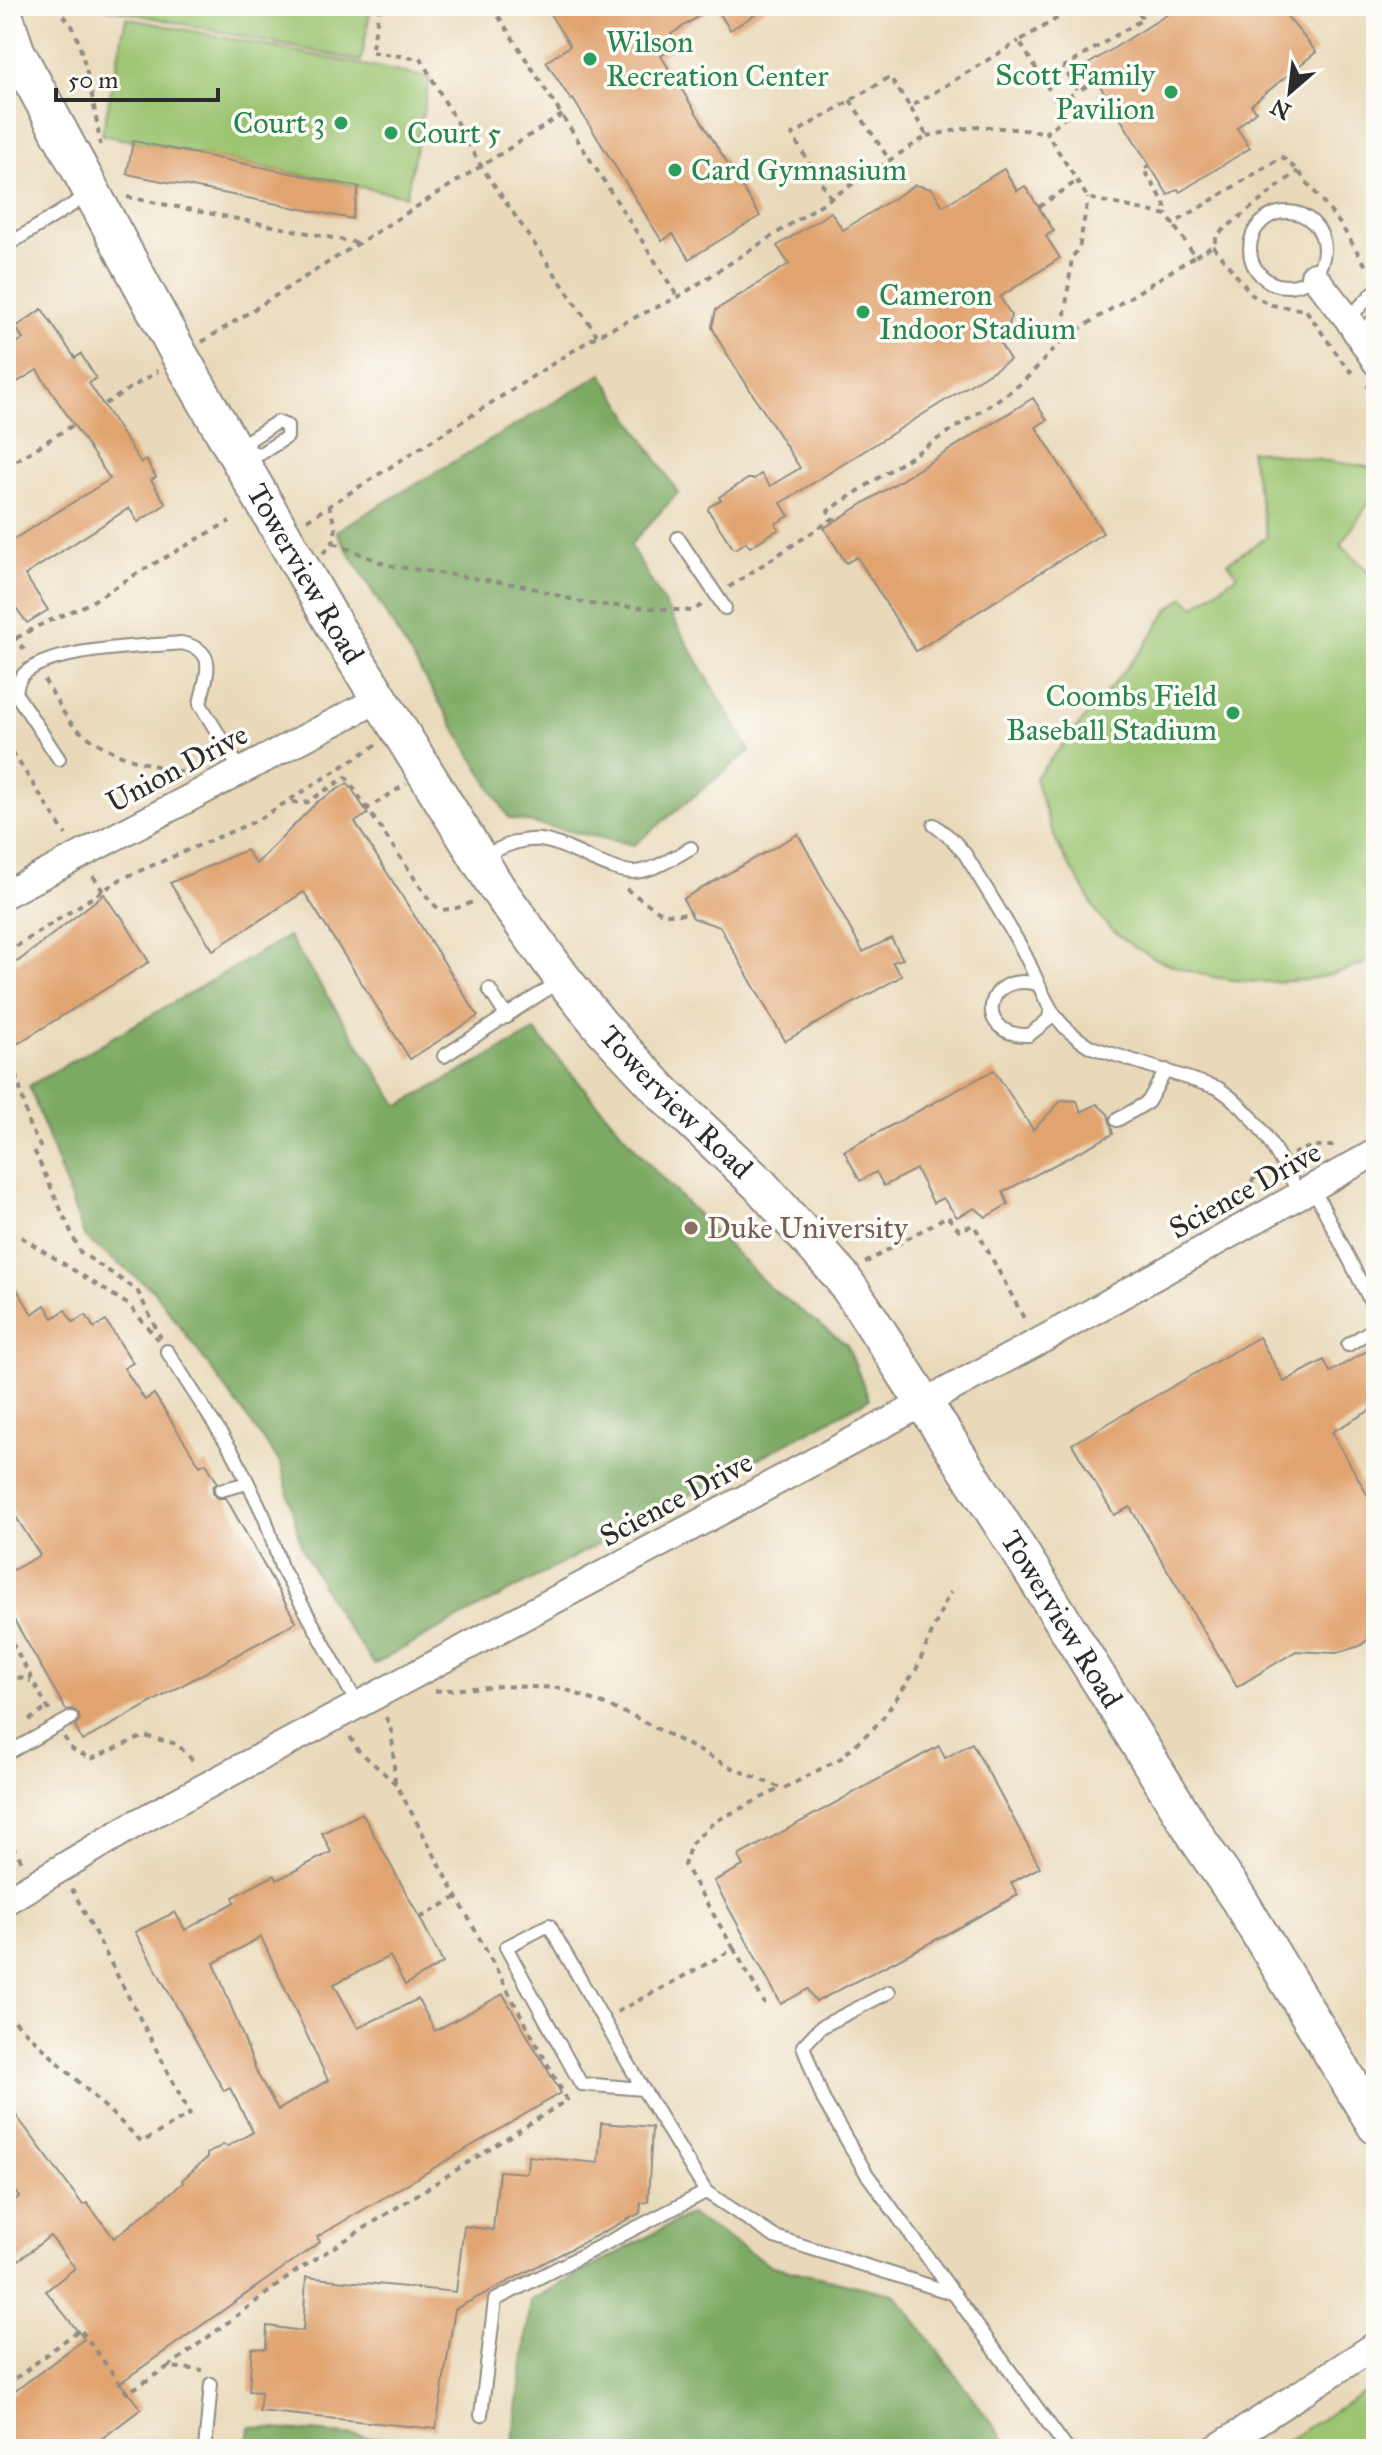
<svg xmlns="http://www.w3.org/2000/svg" width="1382" height="2455" font-family="'IM FELL Great Primer',serif">
  <rect width="100%" height="100%" fill="#fdfcf7"/>
  <filter id="ink" filterUnits="userSpaceOnUse"><feTurbulence type="fractalNoise" baseFrequency=".0125" numOctaves="2"/><feDisplacementMap in="SourceGraphic" scale="16" xChannelSelector="R" yChannelSelector="G"/><feConvolveMatrix kernelMatrix="1 2 1 2 8 2 1 2 1" color-interpolation-filters="sRGB"/></filter>
  <filter id="wash" filterUnits="userSpaceOnUse"><feTurbulence type="fractalNoise" baseFrequency=".006" numOctaves="4" result="noise"/><feDisplacementMap in="SourceGraphic" scale="32" xChannelSelector="R" yChannelSelector="G"/><feGaussianBlur stdDeviation="1.8" result="paint"/><feColorMatrix in="noise" values="0 0 0 0 0 0 0 0 0 0 0 0 0 0 0 0 0 1.4 0 .05"/><feComposite in="paint" operator="in"/></filter>
  <g filter="url(#wash)">
    <rect width="100%" height="100%" fill="#f6eedb"/>
    <rect fill="#e9d9ba" x="6" y="6" width="1370" height="2443"/>
    <g fill="#9cc572" stroke="#64784e" stroke-width="2">
      <polygon points="97,6 371,6 361,61"/>
      <polygon points="126,18 430,78 406,196 102,135"/>
      <path d="M1250,450l126,18v24l-35,53 35,34v9l-7,6 7,9v355c-79,41 -211,30 -273,-37 -8,-9 -13,-22 -19,-32 -8,-14 -18,-27 -25,-42 -10,-22 -17,-45 -24,-69l109,-131 25,-38 15,-12 10,10 43,-32 -9,-13 39,-25z"/>
      <polygon points="1376,2385 1376,2449 1273,2449"/>
    </g>
    <g fill="#7daa64" stroke="#546a48" stroke-width="2">
      <polygon points="602,374 678,493 630,545 750,751 634,845 509,818 336,531"/>
      <polygon points="288,936 399,1106 535,1031 656,1172 769,1287 847,1345 869,1399 374,1664 339,1616 302,1549 281,1464 154,1291 85,1238 29,1086"/>
      <polygon points="690,2214 772,2266 896,2295 1011,2449 247,2449 250,2427 512,2449 531,2300"/>
    </g>
    <g id="blocks">
      <g fill="#e1a471" fill-rule="evenodd">
        <polygon points="545,6 715,6 671,34 678,45 661,56 760,216 689,259 673,234 662,241 573,99 571,100 546,62 570,46"/>
        <polygon points="715,6 769,6 730,30"/>
        <polygon points="1181,6 1279,6 1316,52 1251,105 1256,111 1237,128 1250,148 1180,192 1178,189 1168,195 1087,65"/>
        <polygon points="133,141 359,187 352,219 127,174"/>
        <polygon points="1004,169 1017,191 1025,186 1054,231 1046,236 1060,258 1000,297 1011,315 1008,332 997,338 1010,360 781,503 789,516 775,524 779,529 750,547 746,542 736,549 733,548 708,510 709,507 721,500 719,497 748,479 754,479 761,474 770,486 800,468 722,346 712,327 716,310 789,264 777,246 831,212 843,230 915,185 932,189 943,206"/>
        <polygon points="42,309 75,358 81,354 96,378 89,383 141,463 146,460 156,477 151,480 166,504 138,522 129,508 25,575 48,610 27,623 14,605 6,609 6,544 110,479 37,370 6,389 6,349 23,339 16,327"/>
        <polygon points="1033,398 1047,420 1036,427 1103,533 916,651 857,557 846,563 824,528"/>
        <polygon points="348,783 368,814 355,822 478,1016 410,1059 304,892 213,950 170,883 246,850 256,864 317,802"/>
        <polygon points="798,834 863,952 891,938 903,959 892,962 902,976 785,1041 720,927 693,918 683,899"/>
        <polygon points="104,894 118,915 120,914 149,962 15,1045 6,1030 6,967 20,960"/>
        <polygon points="994,1070 1033,1130 1062,1100 1077,1101 1081,1112 1097,1104 1108,1114 1113,1134 1003,1192 1008,1204 986,1217 975,1208 957,1217 943,1198 933,1203 916,1169 884,1186 876,1172 860,1181 844,1151"/>
        <polygon points="6,1271 32,1314 45,1305 53,1318 65,1310 73,1322 86,1315 94,1328 106,1321 133,1363 124,1368 145,1400 154,1394 200,1466 206,1463 217,1482 213,1487 213,1493 218,1498 226,1498 296,1622 82,1741 75,1726 80,1719 78,1713 72,1709 66,1710 6,1606 6,1574 40,1555 6,1501"/>
        <polygon points="1259,1337 1284,1382 1324,1360 1330,1372 1376,1346 1376,1407 1332,1432 1376,1510 1376,1633 1360,1646 1336,1653 1296,1651 1237,1687 1130,1507 1114,1515 1072,1444"/>
        <polygon points="972,1743 1040,1867 1011,1883 1018,1895 943,1936 816,2002 808,1989 781,2004 714,1881 743,1866 738,1856 939,1746 945,1758"/>
        <path d="M362,1813l58,105 23,45 -38,22 -15,-29 -56,28 24,44 60,-29 17,32 68,-37 58,99 -244,144 3,5 -200,141 21,26 -53,40h-82v-51l78,-59 -38,-48 29,-23 -25,-32 -44,34v-64l13,-9 -13,-17v-78l77,103 4,-2 27,35 69,-55 -1,-3 25,-22v-4l16,-9 5,1 25,-14 -23,-44 -6,3 -89,-159 40,-20 10,18 50,-28 -2,-5 42,-22 2,5 54,-28 -9,-19zM261,1937l67,143 -50,30 -20,-35 -44,-112z"/>
        <polygon points="601,2123 652,2127 648,2202 641,2203 640,2213 455,2309 436,2429 259,2411 261,2392 249,2391 252,2348 266,2349 267,2326 303,2331 306,2277 456,2292 464,2226 493,2230 499,2171 527,2173 528,2156 598,2163"/>
      </g>
    </g>
  </g>
  <g filter="url(#ink)">
    <use href="#blocks" fill-opacity="0" stroke="#908c83" stroke-width="2"/>
    <g fill="none" stroke-linecap="round" stroke-linejoin="round">
      <defs>
        <g id="lane">
          <circle cx="1287" cy="249" r="37"/>
          <polyline points="6,246 88,195"/>
          <polyline points="1348,319 1376,290"/>
          <polyline points="1359,337 1376,317"/>
          <polyline points="248,451 260,454 287,437 287,426"/>
          <polyline points="243,454 248,451 249,440 277,422 287,426"/>
          <polyline points="678,538 725,608"/>
          <path d="M59,759l-43,-65c1,-7 1,-12 6,-18 24,-28 121,-29 159,-33 39,8 25,31 19,61l41,67"/>
          <path d="M934,825l18,14 13,15c19,31 39,63 57,95 23,43 23,71 69,98l127,41c42,28 58,64 82,107"/>
          <path d="M482,857c51,-26 60,-21 111,3 12,5 28,12 41,12 20,-1 40,-15 57,-24"/>
          <path d="M1037,984c-53,-14 -64,53 -8,51l19,-15 3,-9"/>
          <polyline points="489,989 507,1017"/>
          <polyline points="444,1056 560,981"/>
          <polyline points="1117,1120 1148,1102 1166,1070"/>
          <polyline points="1313,1188 1376,1312"/>
          <polyline points="1348,1345 1376,1327"/>
          <polyline points="167,1351 235,1456 265,1518 281,1567 358,1705"/>
          <polyline points="221,1490 248,1483"/>
          <polyline points="6,1754 71,1718"/>
          <polyline points="889,1992 821,2027 803,2046 823,2099 866,2173 1067,2449"/>
          <polyline points="643,2089 581,2084 506,1947 549,1925 643,2089 706,2192 775,2237 955,2294"/>
          <polyline points="481,2415 495,2300 706,2192"/>
          <polyline points="205,2449 211,2384"/>
        </g>
        <g id="street">
          <polyline points="1314,276 1348,319 1376,362"/>
          <polyline points="6,894 379,699"/>
          <polyline points="6,1901 135,1824 1051,1335 1376,1152"/>
          <polyline points="1215,2449 1376,2345"/>
        </g>
        <g id="secondary">
          <path id="s1" d="M6,20l10,31 164,305 156,272 161,260 66,91 38,47 64,69 94,89 82,92 22,32 164,255 174,281 37,54 138,228"/>
        </g>
      </defs>
      <use href="#lane" stroke="#908c83" stroke-width="16"/>
      <use href="#street" stroke="#908c83" stroke-width="30"/>
      <use href="#secondary" stroke="#908c83" stroke-width="40"/>
      <g stroke="#908c83" stroke-width="4" stroke-dasharray="6 6" stroke-linecap="butt">
        <path d="M56,6c4,7 12,13 16,20 11,19 26,96 28,119"/>
        <polyline points="380,6 371,52 421,59 481,166 597,335"/>
        <polyline points="492,6 678,297"/>
        <polyline points="1078,6 1019,41 1066,117 1046,132 1088,198 1167,215 1173,224 1282,157 1298,171 1341,225 1366,266 1376,264"/>
        <polyline points="1097,80 1078,91 1064,67 1143,19 1135,6"/>
        <polyline points="850,100 890,161"/>
        <polyline points="1058,104 1078,91"/>
        <polyline points="927,136 978,126 1046,132"/>
        <polyline points="1150,165 1143,169 1164,202 1167,215"/>
        <polyline points="127,197 358,243"/>
        <polyline points="831,198 792,135 890,77 910,107"/>
        <polyline points="1039,207 1077,181"/>
        <polyline points="1213,246 1252,295 1271,305 1306,310 1346,367 1354,374"/>
        <polyline points="1195,256 1213,246 1218,234 1298,171"/>
        <polyline points="1062,339 1072,257 1079,249 1088,198"/>
        <polyline points="202,342 562,115"/>
        <polyline points="1367,385 1376,395"/>
        <polyline points="105,404 158,371"/>
        <polyline points="6,467 73,425"/>
        <polyline points="307,520 598,335 678,297 927,136 910,107 1019,41"/>
        <polyline points="334,543 387,565 525,586 588,604 692,611 705,603"/>
        <path d="M323,553c19,-17 12,-25 6,-48"/>
        <polyline points="729,587 834,518 828,511 1014,389 1030,375 1062,340 1195,256 1173,224"/>
        <polyline points="6,626 26,652"/>
        <polyline points="6,644 38,626 88,604 141,571 230,521"/>
        <path d="M44,680c10,14 19,36 32,48 32,27 71,37 111,45"/>
        <polyline points="6,742 66,835"/>
        <polyline points="292,802 306,803 346,777 430,901 440,910 454,909 473,902"/>
        <polyline points="93,876 103,891"/>
        <polyline points="626,889 663,914 691,914"/>
        <polyline points="6,953 121,879 258,820 376,745"/>
        <polyline points="6,1054 13,1060 29,1125 40,1146 34,1150 80,1252 137,1290 161,1338"/>
        <polyline points="1293,1154 1312,1146 1339,1146"/>
        <polyline points="1238,1202 1255,1177 1267,1166"/>
        <polyline points="21,1237 129,1305 158,1340"/>
        <polyline points="865,1263 947,1216 959,1230 974,1225 1026,1322"/>
        <polyline points="6,1632 50,1712"/>
        <polyline points="6,1674 31,1681"/>
        <polyline points="435,1691 501,1686 562,1688 633,1716 728,1766 783,1789 841,1758 880,1722 916,1670 944,1604 951,1592"/>
        <polyline points="386,1717 392,1733 395,1782"/>
        <polyline points="29,1720 47,1708"/>
        <polyline points="64,1737 72,1749 91,1759 144,1736 177,1744 196,1764"/>
        <polyline points="6,1835 24,1865"/>
        <polyline points="420,1918 457,1897"/>
        <polyline points="734,1949 684,1865 691,1844 714,1822 779,1789"/>
        <polyline points="617,2012 734,1949 765,2004"/>
        <polyline points="6,2013 142,2142 190,2114 72,1889"/>
        <polyline points="168,2367 298,2270 567,2100 396,1784 358,1750 349,1735"/>
        <polyline points="6,2386 80,2329 127,2393 168,2367 203,2370"/>
      </g>
      <use href="#lane" stroke="#fff" stroke-width="12"/>
      <use href="#street" stroke="#fff" stroke-width="26"/>
      <use href="#secondary" stroke="#fff" stroke-width="36"/>
      <polyline stroke="#908c83" stroke-width="4" stroke-dasharray="6 6" stroke-linecap="butt" points="365,810 406,784"/>
    </g>
  </g>
  <g fill="#2e9e5b" stroke="#fdfcf7" stroke-width="3">
    <circle cx="590" cy="59" r="8"/>
    <circle cx="1171" cy="92" r="8"/>
    <circle cx="341" cy="123" r="8"/>
    <circle cx="391" cy="133" r="8"/>
    <circle cx="675" cy="170" r="8"/>
    <circle cx="863" cy="312" r="8"/>
    <circle cx="1233" cy="713" r="8"/>
  </g>
  <circle fill="#8d6e63" stroke="#fdfcf7" stroke-width="3" cx="691" cy="1228" r="8"/>
  <g text-anchor="middle" stroke-width="7" stroke-linejoin="round" paint-order="stroke">
    <g font-size="30" fill="#27864d" stroke="#fdfcf7" text-anchor="start">
      <text x="606" y="52">Wilson<tspan x="606" dy="34">Recreation Center</tspan></text>
      <text x="1155" y="85" text-anchor="end">Scott Family<tspan x="1155" dy="34">Pavilion</tspan></text>
      <text x="325" y="133" text-anchor="end">Court 3</text>
      <text x="407" y="143">Court 5</text>
      <text x="691" y="180">Card Gymnasium</text>
      <text x="879" y="305">Cameron<tspan x="879" dy="34">Indoor Stadium</tspan></text>
      <text x="1217" y="706" text-anchor="end">Coombs Field<tspan x="1217" dy="34">Baseball Stadium</tspan></text>
    </g>
    <g font-size="30" fill="#2b2b2b" stroke="#fdfcf7">
      <text dy="10" stroke="none"><textPath href="#s1" startOffset="630">Towerview Road</textPath></text>
      <text transform="translate(177 768) rotate(-28)" y="10">Union Drive</text>
      <text dy="10" stroke="none"><textPath href="#s1" startOffset="1278">Towerview Road</textPath></text>
      <text transform="translate(1245 1190) rotate(-29)" y="10">Science Drive</text>
      <text transform="translate(676 1499) rotate(-28)" y="10">Science Drive</text>
      <text dy="10" stroke="none"><textPath href="#s1" startOffset="1926">Towerview Road</textPath></text>
    </g>
    <g font-size="30" fill="#785e54" stroke="#fdfcf7" text-anchor="start">
      <text x="707" y="1238">Duke University</text>
    </g>
  </g>
  <rect width="1382" height="2455" fill="none" stroke="#fdfcf7" stroke-width="32"/>
  <g transform="translate(1290 92) rotate(208)" stroke="#fdfcf7" stroke-width="6" paint-order="stroke">
  <path d="M0-6L14 30L0 20L-14 30Z" fill="#2b2b2b"/>
  <text y="-12" font-size="22" font-weight="bold" text-anchor="middle" fill="#2b2b2b">N</text>
  </g>
  <path d="M56 88v12h162v-12" fill="none" stroke="#2b2b2b" stroke-width="4"/>
  <text x="68" y="88" font-size="24" fill="#2b2b2b" stroke="#fdfcf7" stroke-width="6" paint-order="stroke">50 m</text>
</svg>
